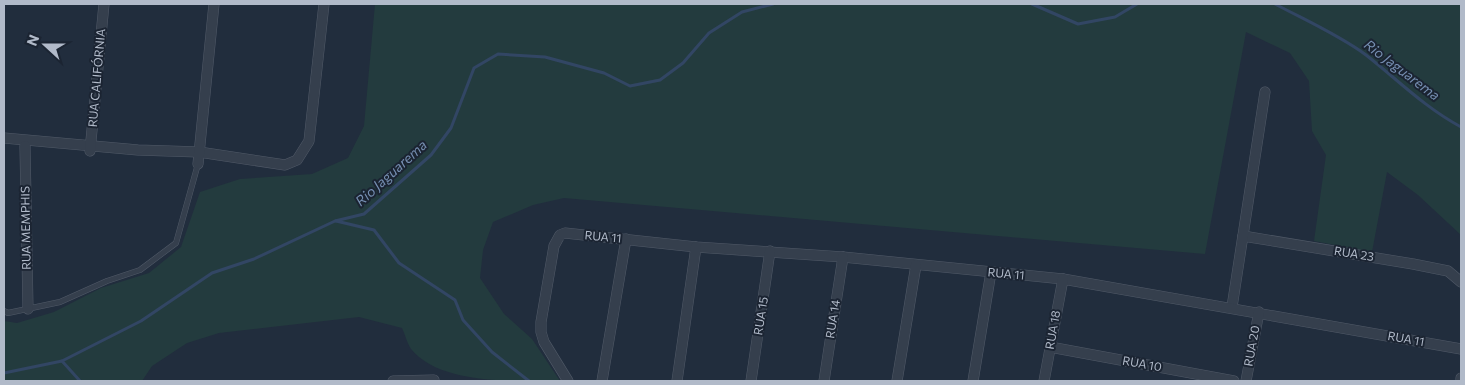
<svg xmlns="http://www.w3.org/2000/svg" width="1465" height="385" font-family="Commissioner,sans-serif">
  <rect width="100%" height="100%" fill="#212d3d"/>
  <path fill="#233b3e" d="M375,4h1086v231l-43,-40 -31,-23 -15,80 -58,-11 12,-86 -14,-24 -3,-50 -19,-28 -44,-21 -41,222 -641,-56 -31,7 -40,17 -10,28 -3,28 24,36 28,25 28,42c-44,0 -120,4 -149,-32 -4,-6 -6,-15 -9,-21l-43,-11 -140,16 -32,10 -35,23 -10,15h-138v-60l13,2 37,-11 47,-24 48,-15 32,-26 19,-55 40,-13 72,-5 36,-16 16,-32z"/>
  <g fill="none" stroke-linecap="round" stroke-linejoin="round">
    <g stroke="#324664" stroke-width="3">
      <polyline points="1032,4 1078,24 1115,17 1137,4"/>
      <path d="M1275,4c30,16 64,31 91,51 32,25 58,52 95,72"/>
      <polyline points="336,221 374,230 399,263 455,300 463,320 492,352 529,381"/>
      <polyline points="62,361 80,381"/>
      <polyline points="4,373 62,361 141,321 212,273 254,259 335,221 364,214 431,155 451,128 474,68 498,54 545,57 604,73 630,86 660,80 683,63 709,33 742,12 773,4"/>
    </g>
    <defs>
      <polyline id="lane" points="4,311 8,313 60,302 107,281 140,270 176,243 198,164"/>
      <g id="street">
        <polyline points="4,138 138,150 199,152 285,165 297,160 309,141 324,4"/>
        <polyline points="25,146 28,309"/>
        <polyline points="90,151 104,4"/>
        <polyline points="198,164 214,4"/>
        <polyline points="1243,236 1413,264 1448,271 1461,282"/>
        <polyline points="1232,307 1265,92"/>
        <polyline points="1050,347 1234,381"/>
        <polyline points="393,381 434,380"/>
        <polyline points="568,381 544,342 541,332 541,322 554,246 560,235 565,233 696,247 843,257 1063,279 1461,349"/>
        <polyline points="602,381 626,239"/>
        <polyline points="677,381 696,247"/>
        <polyline points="751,381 770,251"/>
        <polyline points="824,381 843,257"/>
        <polyline points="897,381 916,265"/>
        <polyline points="973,381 991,272"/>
        <polyline points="1044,381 1063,279"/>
        <polyline points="1246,381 1259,312"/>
        <polyline points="1461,381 1461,378"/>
      </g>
    </defs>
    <use href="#lane" stroke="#515a68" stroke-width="6"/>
    <use href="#street" stroke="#515a68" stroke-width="11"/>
    <use href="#lane" stroke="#353f4d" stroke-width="5"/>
    <use href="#street" stroke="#353f4d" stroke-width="10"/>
  </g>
  <g text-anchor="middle" stroke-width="4" stroke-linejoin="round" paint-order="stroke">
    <g font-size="12" fill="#b1bac9" stroke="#1b2432">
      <text transform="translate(97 78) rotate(-85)" y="4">RUA CALIFÓRNIA</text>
      <text transform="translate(26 228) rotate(-91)" y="4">RUA MEMPHIS</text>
      <text transform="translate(603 237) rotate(5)" y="4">RUA 11</text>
      <text transform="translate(1354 254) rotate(9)" y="4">RUA 23</text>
      <text transform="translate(1006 274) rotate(5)" y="4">RUA 11</text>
      <text transform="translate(761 316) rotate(-81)" y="4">RUA 15</text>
      <text transform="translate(833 319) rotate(-81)" y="4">RUA 14</text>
      <text transform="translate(1053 330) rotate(-80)" y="4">RUA 18</text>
      <text transform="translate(1406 339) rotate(10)" y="4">RUA 11</text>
      <text transform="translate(1252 346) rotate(-80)" y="4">RUA 20</text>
      <text transform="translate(1142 364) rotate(10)" y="4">RUA 10</text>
    </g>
    <g font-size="14" font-style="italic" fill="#768fb2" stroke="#1b2432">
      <text transform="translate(1402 70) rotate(37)" y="5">Rio Jaguarema</text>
      <text transform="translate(391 173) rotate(-42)" y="5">Rio Jaguarema</text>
    </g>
  </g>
  <rect width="1465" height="385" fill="none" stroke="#b1bac9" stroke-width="10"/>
  <g transform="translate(45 45) rotate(291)" stroke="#1b2432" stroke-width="4" paint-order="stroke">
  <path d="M0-4L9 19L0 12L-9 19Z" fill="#b1bac9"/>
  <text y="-8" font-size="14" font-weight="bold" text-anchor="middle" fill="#b1bac9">N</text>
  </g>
</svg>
